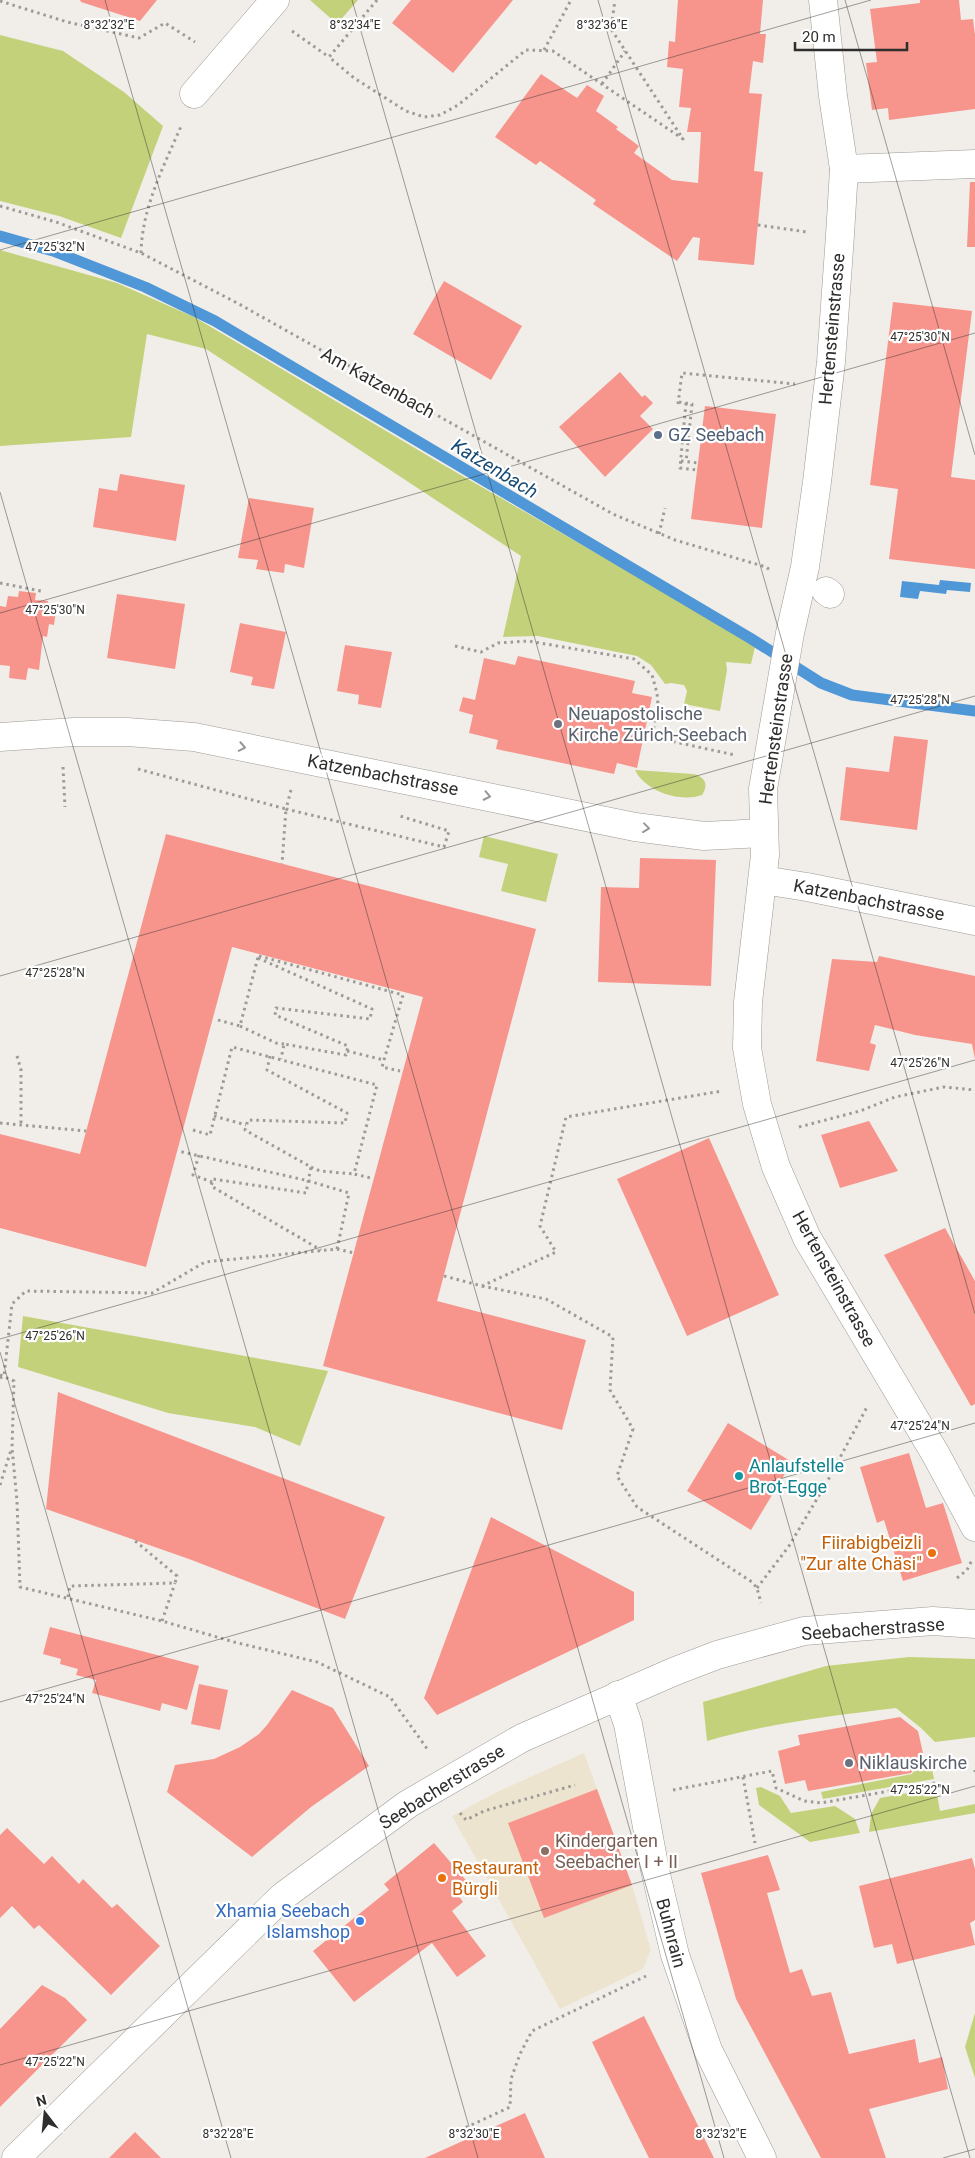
<svg xmlns="http://www.w3.org/2000/svg" width="975" height="2158" font-family="Roboto,sans-serif">
  <rect width="100%" height="100%" fill="#f1eee9"/>
  <polygon fill="#ede4cf" points="584,1753 632,1885 651,1950 643,1969 560,2009 452,1816 499,1791"/>
  <g fill="#c3d17a">
    <polygon points="310,0 358,0 337,24"/>
    <polygon points="0,35 63,51 124,92 163,126 121,238 59,216 0,201"/>
    <polygon points="0,250 117,283 194,317 440,463 735,633 755,647 751,664 726,662 727,670 720,711 684,704 687,691 684,685 671,683 665,684 651,665 637,656 538,636 503,637 521,556 206,349 147,334 131,437 0,446"/>
    <path d="M635,770l58,4c12,3 16,10 9,21 -22,8 -57,-4 -67,-25z"/>
    <polygon points="484,836 558,854 546,902 501,891 508,864 479,857"/>
    <polygon points="23,1316 328,1371 300,1446 255,1427 168,1413 18,1367"/>
    <path d="M909,1657l66,2v78l-40,5 -14,-14 -25,-20c-64,8 -127,15 -189,33l-4,-39 123,-36z"/>
    <polygon points="930,1759 934,1779 823,1799 821,1792 912,1774 920,1761"/>
    <polygon points="761,1787 780,1796 791,1813 835,1806 855,1819 860,1833 810,1842 759,1805 756,1788"/>
    <polygon points="936,1788 940,1811 975,1804 975,1813 869,1832 871,1814 880,1798"/>
    <polygon points="975,2013 975,2078 965,2047"/>
  </g>
  <polygon fill="#4f97d6" points="940,580 971,583 970,592 947,590 946,594 920,591 918,599 900,597 902,581 939,585"/>
  <g fill="none" stroke-linecap="round" stroke-linejoin="round">
    <polyline stroke="#4f97d6" stroke-width="11" points="0,236 53,251 145,287 215,321 750,638 821,683 852,695 975,711"/>
  </g>
  <g fill="#f7958d">
    <polygon points="80,0 157,0 140,21 81,2"/>
    <polygon points="411,0 513,0 453,73 392,23"/>
    <polygon points="678,0 763,0 760,34 766,34 763,63 753,61 749,93 762,94 754,171 763,172 754,265 698,260 700,238 693,237 677,261 593,204 596,200 540,161 536,165 495,137 541,74 577,98 587,85 604,96 596,111 618,127 616,129 639,146 634,153 672,180 698,183 701,132 687,132 691,108 679,107 683,69 667,67 669,41 675,42"/>
    <polygon points="920,0 959,0 961,20 973,19 975,35 975,109 889,120 888,108 872,110 866,63 877,62 870,9 920,3"/>
    <polygon points="970,182 975,182 975,247 967,247"/>
    <polygon points="444,281 522,326 491,380 413,334"/>
    <polygon points="893,302 972,311 951,477 975,480 975,569 889,559 898,489 870,485"/>
    <polygon points="620,372 642,397 645,395 653,403 640,416 653,429 605,477 559,427"/>
    <polygon points="705,406 776,414 762,528 691,519"/>
    <polygon points="120,474 185,485 176,541 93,527 99,488 117,491"/>
    <polygon points="249,498 314,508 304,568 285,564 284,573 256,569 258,560 238,558"/>
    <polygon points="19,591 36,593 35,600 48,601 47,609 56,610 54,625 49,624 47,637 43,636 39,670 28,668 26,680 9,678 10,666 0,665 0,606 6,607 8,596 18,597"/>
    <polygon points="117,594 185,604 175,669 107,658"/>
    <polygon points="240,623 286,632 274,689 251,685 253,677 230,672"/>
    <polygon points="345,645 392,652 381,708 358,704 359,695 337,691"/>
    <polygon points="518,656 635,681 632,693 652,697 637,768 617,763 614,774 496,749 498,740 469,733 473,715 459,711 463,697 475,700 484,658 515,665"/>
    <polygon points="894,736 928,740 917,830 840,820 846,767 889,772"/>
    <polygon points="166,834 536,929 437,1301 586,1340 562,1430 323,1366 423,997 232,947 146,1267 0,1228 0,1134 80,1154"/>
    <polygon points="640,858 716,860 711,986 598,982 601,887 639,888"/>
    <polygon points="879,956 975,976 975,1059 972,1044 915,1035 875,1025 870,1043 876,1045 869,1071 816,1061 832,959 877,962"/>
    <polygon points="869,1121 898,1171 840,1188 821,1135"/>
    <polygon points="709,1138 779,1295 687,1336 617,1179"/>
    <polygon points="945,1228 975,1281 975,1404 971,1406 884,1255"/>
    <polygon points="58,1392 385,1517 345,1619 189,1559 46,1509"/>
    <polygon points="728,1423 792,1462 751,1530 687,1491"/>
    <polygon points="909,1453 926,1508 943,1503 962,1563 903,1581 884,1520 877,1523 860,1467"/>
    <polygon points="491,1517 634,1592 634,1620 437,1715 424,1698"/>
    <polygon points="50,1627 199,1666 187,1710 162,1703 160,1711 92,1693 96,1680 76,1675 78,1669 60,1664 61,1659 43,1654"/>
    <polygon points="199,1684 228,1690 220,1730 191,1724"/>
    <polygon points="292,1690 333,1708 369,1766 311,1807 252,1857 167,1792 175,1765 214,1759 240,1747 259,1734 267,1725"/>
    <polygon points="900,1717 918,1731 923,1753 911,1773 808,1791 805,1780 785,1784 778,1751 800,1745 798,1735"/>
    <polygon points="597,1789 632,1885 544,1918 508,1823"/>
    <polygon points="7,1828 44,1864 52,1856 79,1884 83,1879 112,1908 117,1904 160,1946 111,1995 39,1925 34,1929 12,1906 0,1918 0,1835"/>
    <polygon points="434,1843 470,1885 458,1895 463,1902 452,1911 486,1956 457,1977 432,1943 354,2002 313,1951 389,1890 384,1884"/>
    <polygon points="768,1855 780,1890 767,1893 790,1973 802,1969 812,1996 831,1992 849,2054 915,2039 919,2063 942,2057 948,2089 869,2109 886,2158 821,2158 736,1999 701,1873"/>
    <polygon points="972,1858 975,1869 975,1920 970,1923 975,1945 897,1964 892,1944 874,1948 859,1886"/>
    <polygon points="42,1985 65,1998 87,2020 0,2107 0,2029"/>
    <polygon points="644,2016 681,2091 714,2158 649,2158 628,2116 592,2042"/>
    <polygon points="525,2113 545,2158 425,2158"/>
    <polygon points="135,2132 161,2158 109,2158"/>
  </g>
  <g fill="none" stroke-linecap="round" stroke-linejoin="round">
    <defs>
      <g id="minor">
        <polyline points="823,0 833,96 844,169 840,235 831,362 817,482 805,567 790,633 763,789 765,855 748,1002 747,1048 757,1104 776,1167 807,1238 935,1453 975,1527"/>
        <polyline points="194,94 275,0"/>
        <polyline points="844,169 975,164"/>
        <polyline points="826,591 830,594"/>
        <polyline points="0,737 74,732 127,732 194,737 635,827 704,836 763,833"/>
        <polyline points="763,880 807,887 975,921"/>
        <polyline points="618,1695 628,1724 655,1870 675,1955 708,2050 762,2158"/>
        <polyline points="16,2158 282,1897 408,1804 522,1738 673,1672 717,1655 804,1631 933,1621 975,1624"/>
      </g>
    </defs>
    <use href="#minor" stroke="#9d9a96" stroke-width="29"/>
    <g stroke="#9d9b97" stroke-width="3" stroke-dasharray="2.5 4" stroke-linecap="butt">
      <polyline points="377,0 329,57 354,78 406,111 424,117 440,115 458,105 526,50 553,51 683,139 611,29 615,0"/>
      <polyline points="0,1 67,22 139,38 165,23 195,42"/>
      <polyline points="292,31 329,57"/>
      <polyline points="544,50 571,0"/>
      <polyline points="602,84 625,51"/>
      <polyline points="0,206 56,222 141,253 239,304 613,514 675,540 766,567 770,570"/>
      <polyline points="758,225 807,232"/>
      <path d="M141,253c1,-46 23,-87 41,-129"/>
      <polyline points="679,402 692,404 686,462"/>
      <polyline points="686,403 680,468 698,470"/>
      <polyline points="678,404 682,373 795,384"/>
      <polyline points="681,461 698,463"/>
      <polyline points="659,534 665,508"/>
      <polyline points="0,583 41,591"/>
      <polyline points="455,646 481,652 498,643 528,641 634,659 652,675 657,693 658,705 652,737 735,755"/>
      <polyline points="63,767 65,807"/>
      <polyline points="138,769 286,809 282,864"/>
      <polyline points="291,790 286,809 444,847 449,831 400,816"/>
      <polyline points="259,956 403,995 382,1067 400,1071"/>
      <polyline points="258,958 372,1009 370,1019 276,1008 275,1015 348,1046 346,1055 284,1044 281,1059"/>
      <polyline points="218,1020 240,1026 258,957"/>
      <polyline points="240,1026 276,1043 284,1044"/>
      <polyline points="347,1051 384,1060"/>
      <polyline points="17,1056 21,1070 21,1125"/>
      <polyline points="270,1056 267,1070 347,1113 345,1123 248,1120 245,1130 311,1167 306,1193 213,1179 211,1186 321,1250"/>
      <polyline points="214,1116 246,1125"/>
      <polyline points="0,1123 86,1131"/>
      <polyline points="799,1127 860,1111 895,1097 944,1087 975,1090"/>
      <polyline points="193,1130 210,1135 232,1047 377,1085 354,1174 371,1178"/>
      <polyline points="199,1155 193,1175 212,1182"/>
      <polyline points="311,1167 320,1171 354,1174"/>
      <polyline points="337,1249 354,1253"/>
      <polyline points="444,1276 482,1286 556,1252 540,1226 566,1117 722,1091"/>
      <polyline points="482,1286 546,1299 613,1337 610,1390 633,1429 617,1476 637,1507 752,1582 757,1588 761,1603"/>
      <polyline points="0,1375 14,1381 12,1448 17,1501 20,1587 162,1621 234,1642 317,1662 390,1697 428,1750"/>
      <polyline points="0,1378 4,1376 12,1304 26,1291 152,1293 205,1262 337,1249 349,1193 309,1181 178,1151"/>
      <polyline points="0,1485 11,1450"/>
      <polyline points="957,1578 967,1570 972,1560"/>
      <polyline points="757,1588 789,1546 827,1482 867,1407"/>
      <polyline points="68,1597 70,1586 175,1583 177,1576 134,1540"/>
      <polyline points="162,1621 175,1583"/>
      <polyline points="944,1768 954,1766"/>
      <polyline points="975,1770 975,1772"/>
      <polyline points="743,1777 755,1843"/>
      <polyline points="673,1790 772,1771 776,1788 804,1801 821,1803 935,1783"/>
      <polyline points="460,1813 466,1820 484,1811 575,1785"/>
      <polyline points="454,2133 510,2107 511,2079 520,2054 532,2031 646,1976"/>
    </g>
    <use href="#minor" stroke="#fff" stroke-width="28"/>
  </g>
  <defs><path id="oneway-chevron" d="M-2-3.5L2.5 0L-2 3.5" fill="none" stroke-width="1.6" stroke-linecap="round" stroke-linejoin="round" transform="scale(1.25)"/></defs>
  <g stroke="#979696">
    <use href="#oneway-chevron" transform="translate(242 747) rotate(11)"/>
    <use href="#oneway-chevron" transform="translate(487 796) rotate(12)"/>
    <use href="#oneway-chevron" transform="translate(646 828) rotate(7)"/>
  </g>
  <path fill="none" stroke="#2f2e2c" stroke-width="1" stroke-opacity="0.45" d="M105,0l619,2158M352,0l618,2158M598,0l377,1314M845,0l130,455M0,250l871,-250M0,492l478,1666M0,613l975,-280M0,976l975,-280M0,1339l975,-279M0,1352l231,806M0,1702l975,-279M0,2065l975,-279M943,2158l32,-9"/>
  <circle fill="#5c6f8a" stroke="#fff" stroke-width="2" cx="658" cy="435" r="5"/>
  <g fill="#6b7280" stroke="#fff" stroke-width="2">
    <circle cx="558" cy="724" r="5"/>
    <circle cx="849" cy="1763" r="5"/>
  </g>
  <circle fill="#0f9aa8" stroke="#fff" stroke-width="2" cx="739" cy="1476" r="5"/>
  <g fill="#e8710a" stroke="#fff" stroke-width="2">
    <circle cx="932" cy="1553" r="5"/>
    <circle cx="442" cy="1878" r="5"/>
  </g>
  <circle fill="#8d6e63" stroke="#fff" stroke-width="2" cx="545" cy="1851" r="5"/>
  <circle fill="#3f7fe0" stroke="#fff" stroke-width="2" cx="360" cy="1921" r="5"/>
  <g text-anchor="middle" stroke-width="4.5" stroke-linejoin="round" paint-order="stroke">
    <g font-size="18" fill="#2f2e2c" stroke="#fff">
      <text transform="translate(832 329) rotate(-85)" y="6">Hertensteinstrasse</text>
      <text transform="translate(378 383) rotate(29)" y="6">Am Katzenbach</text>
      <text transform="translate(776 729) rotate(-82)" y="6">Hertensteinstrasse</text>
      <text transform="translate(383 775) rotate(11)" y="6">Katzenbachstrasse</text>
      <text transform="translate(869 900) rotate(11)" y="6">Katzenbachstrasse</text>
      <text transform="translate(834 1279) rotate(61)" y="6">Hertensteinstrasse</text>
      <text transform="translate(873 1629) rotate(-4)" y="6">Seebacherstrasse</text>
      <text transform="translate(442 1787) rotate(-32)" y="6">Seebacherstrasse</text>
      <text transform="translate(671 1933) rotate(75)" y="6">Buhnrain</text>
    </g>
    <g font-size="18" fill="#4e5e75" stroke="#fff" text-anchor="start">
      <text x="668" y="441">GZ Seebach</text>
    </g>
    <g font-size="18" fill="#5b616d" stroke="#fff" text-anchor="start">
      <text x="568" y="720">Neuapostolische<tspan x="568" dy="21">Kirche Zürich-Seebach</tspan></text>
      <text x="859" y="1769">Niklauskirche</text>
    </g>
    <g font-size="18" fill="#0d838f" stroke="#fff" text-anchor="start">
      <text x="749" y="1472">Anlaufstelle<tspan x="749" dy="21">Brot-Egge</tspan></text>
    </g>
    <g font-size="18" fill="#c56008" stroke="#fff" text-anchor="end">
      <text x="922" y="1549">Fiirabigbeizli<tspan x="922" dy="21">"Zur alte Chäsi"</tspan></text>
      <text x="452" y="1874" text-anchor="start">Restaurant<tspan x="452" dy="21">Bürgli</tspan></text>
    </g>
    <g font-size="18" fill="#785e54" stroke="#fff" text-anchor="start">
      <text x="555" y="1847">Kindergarten<tspan x="555" dy="21">Seebacher I + II</tspan></text>
    </g>
    <g font-size="18" fill="#366cbe" stroke="#fff" text-anchor="end">
      <text x="350" y="1917">Xhamia Seebach<tspan x="350" dy="21">Islamshop</tspan></text>
    </g>
    <g font-size="19" font-style="italic" fill="#164a74" stroke="#fff">
      <text transform="translate(495 468) rotate(31)" y="7">Katzenbach</text>
    </g>
  </g>
  <g font-size="12" text-anchor="middle" fill="#2f2e2c" stroke="#fff" stroke-width="4.5" stroke-linejoin="round" paint-order="stroke">
    <text x="109" y="29">8°32'32"E</text>
    <text x="355" y="29">8°32'34"E</text>
    <text x="602" y="29">8°32'36"E</text>
    <text x="55" y="251">47°25'32"N</text>
    <text x="920" y="341">47°25'30"N</text>
    <text x="55" y="614">47°25'30"N</text>
    <text x="920" y="704">47°25'28"N</text>
    <text x="55" y="977">47°25'28"N</text>
    <text x="920" y="1067">47°25'26"N</text>
    <text x="55" y="1340">47°25'26"N</text>
    <text x="920" y="1430">47°25'24"N</text>
    <text x="55" y="1703">47°25'24"N</text>
    <text x="920" y="1794">47°25'22"N</text>
    <text x="55" y="2066">47°25'22"N</text>
    <text x="228" y="2138">8°32'28"E</text>
    <text x="474" y="2138">8°32'30"E</text>
    <text x="721" y="2138">8°32'32"E</text>
  </g>
  <g transform="translate(45 2113) rotate(344)" stroke="#ffffff" stroke-width="4" paint-order="stroke">
  <path d="M0-4L9 19L0 12L-9 19Z" fill="#2f2e2c"/>
  <text y="-8" font-size="14" font-weight="bold" text-anchor="middle" fill="#2f2e2c">N</text>
  </g>
  <path d="M795 42v8h112v-8" fill="none" stroke="#2f2e2c" stroke-width="2.5"/>
  <text x="802" y="42" font-size="15" fill="#2f2e2c" stroke="#ffffff" stroke-width="4" paint-order="stroke">20 m</text>
</svg>
